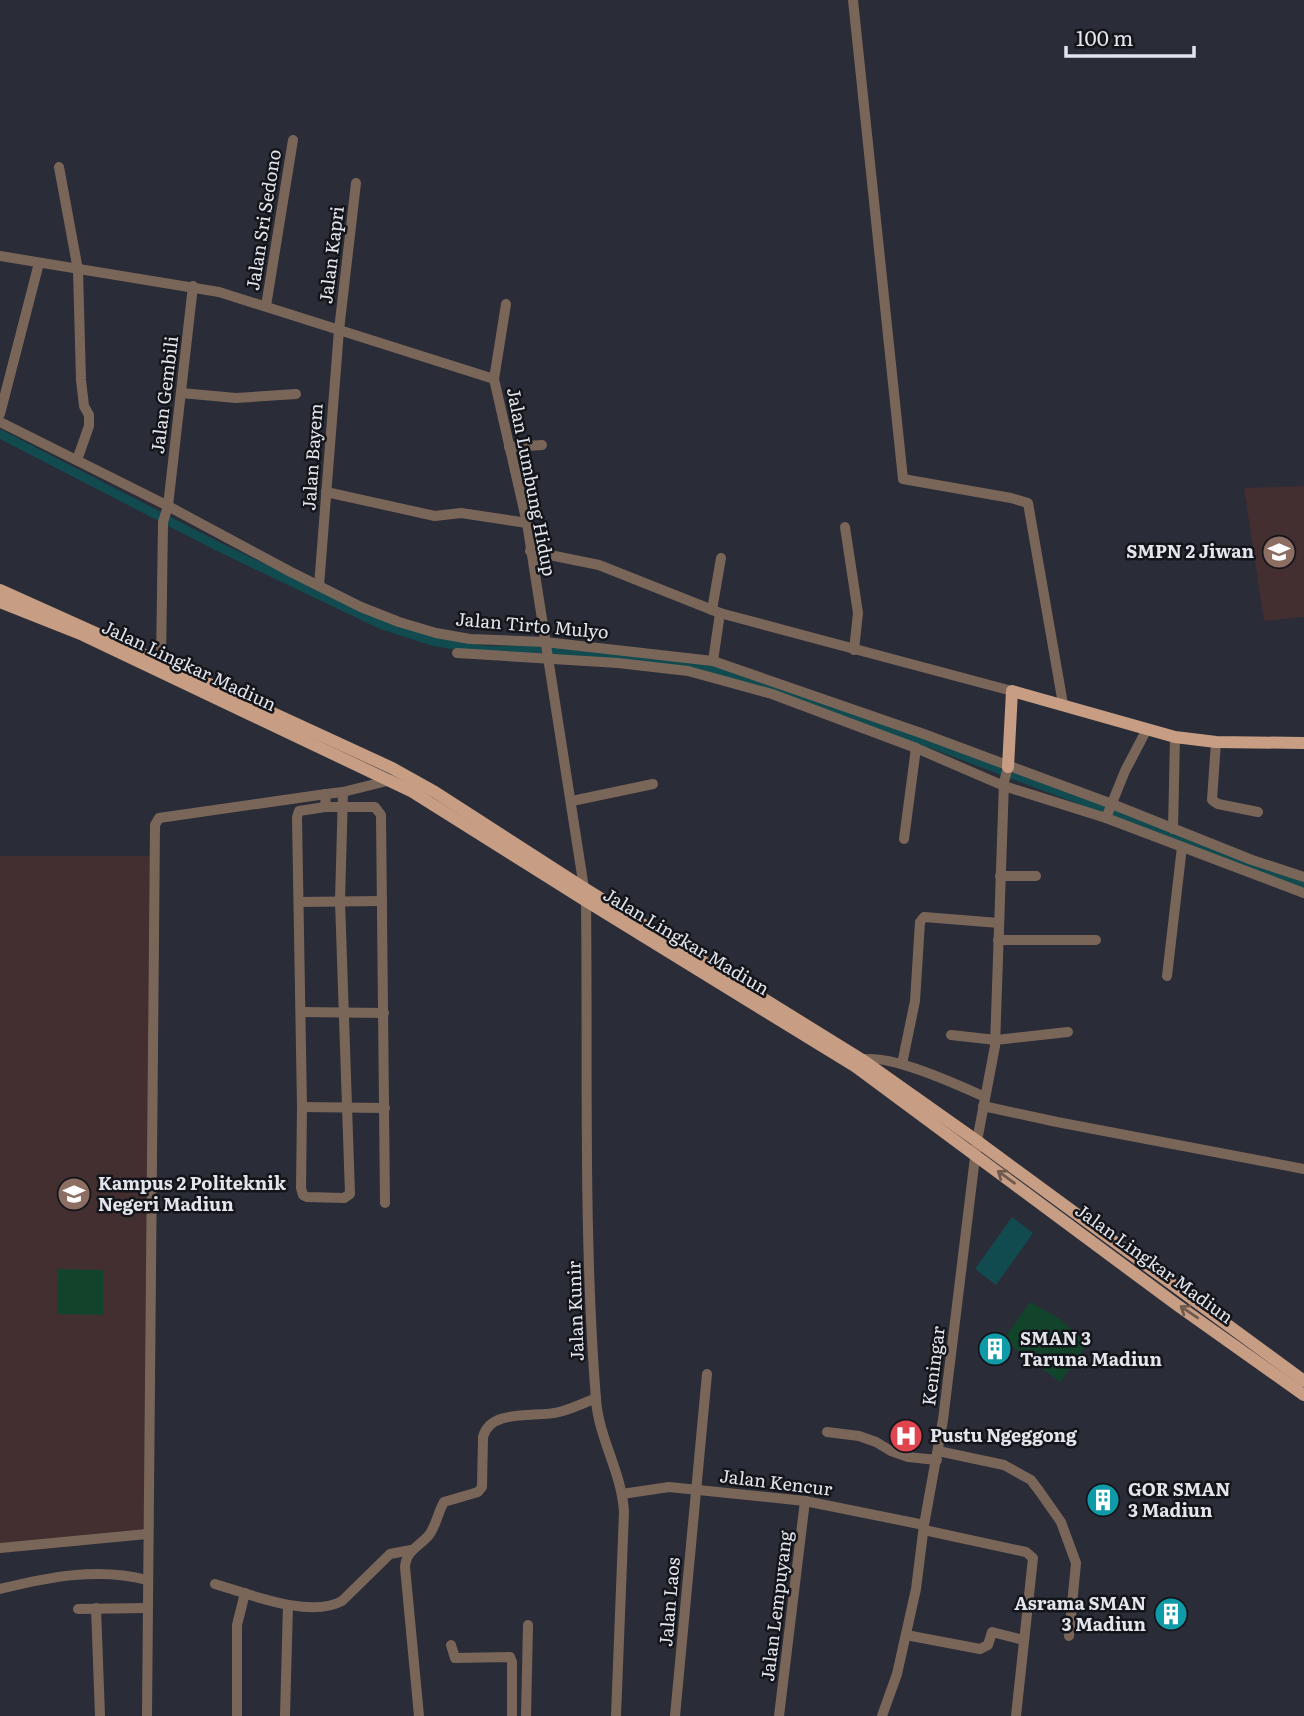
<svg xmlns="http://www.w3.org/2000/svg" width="1304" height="1716" font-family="Literata,serif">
  <rect width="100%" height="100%" fill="#2a2c38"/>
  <g fill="#432e30">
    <polygon points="1304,486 1304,617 1264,621 1244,488"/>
    <polygon points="0,856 153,856 144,1531 0,1548"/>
  </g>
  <g fill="#12442c">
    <polygon points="58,1269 103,1270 103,1315 57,1314"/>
    <polygon points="1030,1302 1060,1319 1085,1342 1089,1342 1060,1382 1003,1340"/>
  </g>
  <polygon fill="#114b50" points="1012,1217 1033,1233 996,1285 975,1269"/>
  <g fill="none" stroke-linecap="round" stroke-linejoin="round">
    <g stroke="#114b50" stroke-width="9">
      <polyline points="0,434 219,547 382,625 432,641 484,650 559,651 697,665 733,675 928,743"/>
      <polyline points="924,741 1304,884"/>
    </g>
    <g stroke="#7a6659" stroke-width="10">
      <polyline points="853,0 903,479 1011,498 1028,503 1063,704"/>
      <polyline points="59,167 78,270 81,380 84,406 89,415 89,426 77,460"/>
      <polyline points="0,256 219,292 494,379 527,523 584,888"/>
      <polyline points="266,306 293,140"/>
      <polyline points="494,379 506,304"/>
      <polyline points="181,393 236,398 296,394"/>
      <polyline points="0,414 39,263"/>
      <polyline points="0,422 168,506 289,571 361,607 399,622 436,633 470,639 545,642 713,661 921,733 1112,804 1252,860 1304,877"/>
      <polyline points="509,447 542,445"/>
      <polyline points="326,492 435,516 461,513 527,523"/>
      <polyline points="845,527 858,613 854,650"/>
      <polyline points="530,551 599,565 720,613 1012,691"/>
      <polyline points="319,586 339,330 356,183"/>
      <polyline points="712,610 721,558"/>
      <polyline points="457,653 618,663 688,671 772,694 916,748 1004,786 1106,818 1304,893"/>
      <polyline points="713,661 720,613"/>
      <polyline points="161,662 163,522 168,506 193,286"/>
      <polyline points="1216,742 1212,800 1218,804 1258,812"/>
      <polygon points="343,792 340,901 350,1194 344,1198 307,1197 303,1195 301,1188 302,1107 297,817 299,811 325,807 326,794"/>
      <polyline points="343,792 391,780"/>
      <polyline points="572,801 653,784"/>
      <polyline points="325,807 375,807 381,815 385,1203"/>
      <polyline points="1106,818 1125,771 1147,729"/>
      <polyline points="1173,829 1175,737"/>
      <polyline points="904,839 916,748"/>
      <polyline points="1000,876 1036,876"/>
      <path d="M586,901c2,166 -3,333 10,499 3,39 26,73 28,112l-8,204"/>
      <polyline points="300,902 382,901"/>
      <polyline points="998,940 1096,940"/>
      <polyline points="1167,976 1182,847"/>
      <polyline points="301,1012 384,1013"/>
      <polyline points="951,1035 996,1040 1068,1032"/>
      <path d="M859,1061c24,-11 101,25 126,36"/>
      <polyline points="902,1064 915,1001 920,922 924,917 999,923"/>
      <polyline points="983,1106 1057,1122 1304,1169"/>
      <polyline points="302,1107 385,1108"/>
      <polyline points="827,1432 859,1436 876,1442 891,1451 908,1457 937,1460"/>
      <polyline points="938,1451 1004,1465 1031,1480 1040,1492 1061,1522 1076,1563 1069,1636"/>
      <polyline points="622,1494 669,1487 805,1501 924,1525"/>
      <polyline points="924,1530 1026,1552 1033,1558 1016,1716"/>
      <polyline points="0,1548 147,1534"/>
      <path d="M215,1584c34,10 95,35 127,17l48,-47 21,-4"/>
      <path d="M0,1589c49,-12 98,-22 147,-9"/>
      <polyline points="96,1608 100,1716"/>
      <polyline points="78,1609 147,1608"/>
      <polyline points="906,1635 980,1649 988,1645 992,1632 1023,1640"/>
      <polyline points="451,1645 455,1658 510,1657 512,1662 512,1716"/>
      <polyline points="147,1716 155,825 159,818 326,794"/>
      <polyline points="237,1716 237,1625 245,1593"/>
      <polyline points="285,1716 288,1605"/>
      <path d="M419,1716l-14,-149c1,-17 15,-21 24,-32 7,-9 9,-23 15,-33l34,-10 4,-5 1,-50c7,-29 53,-19 76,-25 12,-3 25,-9 37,-14"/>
      <polyline points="526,1716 528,1625"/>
      <polyline points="675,1716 707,1374"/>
      <polyline points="779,1716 805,1501"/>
      <polyline points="882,1716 897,1674 916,1589 924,1525 943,1420 977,1141 995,1046 1004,782 1008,767"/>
    </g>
    <g stroke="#c79e83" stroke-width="12">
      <polyline points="0,590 238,697 392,768 435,792 584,888 861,1059 977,1141 1304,1381"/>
      <polyline points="0,602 83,635 411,791 586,901 856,1067 1177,1305 1304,1395"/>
      <polyline points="1008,767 1012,691 1175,737 1216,742 1304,743"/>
    </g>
  </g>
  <defs><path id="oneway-shaft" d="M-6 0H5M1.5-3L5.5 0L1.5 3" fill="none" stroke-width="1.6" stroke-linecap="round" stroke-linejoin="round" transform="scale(1.75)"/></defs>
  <g stroke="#6e5a4e">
    <use href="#oneway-shaft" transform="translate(1006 1177) rotate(-144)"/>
    <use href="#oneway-shaft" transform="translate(1189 1312) rotate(-146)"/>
  </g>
  <defs>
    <symbol id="school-disc" viewBox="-11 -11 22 22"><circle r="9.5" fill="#8d6e63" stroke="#14151a"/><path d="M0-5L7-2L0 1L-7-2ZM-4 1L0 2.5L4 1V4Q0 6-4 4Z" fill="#fff"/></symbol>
    <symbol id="university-disc" viewBox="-11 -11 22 22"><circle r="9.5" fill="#8d6e63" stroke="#14151a"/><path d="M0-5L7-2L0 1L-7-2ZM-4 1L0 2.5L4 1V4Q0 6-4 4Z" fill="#fff"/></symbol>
    <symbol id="building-disc" viewBox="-11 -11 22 22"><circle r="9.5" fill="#0f9aa8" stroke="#14151a"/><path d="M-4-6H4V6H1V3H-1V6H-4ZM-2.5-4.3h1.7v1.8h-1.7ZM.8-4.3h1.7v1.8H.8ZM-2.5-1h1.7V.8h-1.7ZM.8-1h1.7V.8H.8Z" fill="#fff"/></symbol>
    <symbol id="hospital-disc" viewBox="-11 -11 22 22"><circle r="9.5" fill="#e0444e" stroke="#14151a"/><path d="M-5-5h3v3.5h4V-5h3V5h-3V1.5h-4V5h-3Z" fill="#fff"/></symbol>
  </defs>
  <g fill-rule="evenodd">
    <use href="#school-disc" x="1260" y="533" width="38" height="38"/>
    <use href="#university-disc" x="55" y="1175" width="38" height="38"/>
    <use href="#building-disc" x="976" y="1330" width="38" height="38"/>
    <use href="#hospital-disc" x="887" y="1417" width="38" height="38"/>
    <use href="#building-disc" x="1084" y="1481" width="38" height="38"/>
    <use href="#building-disc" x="1152" y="1595" width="38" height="38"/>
  </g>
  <g text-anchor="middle" stroke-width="5" stroke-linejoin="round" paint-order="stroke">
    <g font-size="18" fill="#e3e5ed" stroke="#14151a">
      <text transform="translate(264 220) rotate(-81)" y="6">Jalan Sri Sedono</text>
      <text transform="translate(332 255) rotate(-83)" y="6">Jalan Kapri</text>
      <text transform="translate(165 395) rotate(-83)" y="6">Jalan Gembili</text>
      <text transform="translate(313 457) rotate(-86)" y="6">Jalan Bayem</text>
      <text transform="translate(531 482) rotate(79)" y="6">Jalan Lumbung Hidup</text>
      <text transform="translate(532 626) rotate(5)" y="6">Jalan Tirto Mulyo</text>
      <text transform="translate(189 666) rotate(25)" y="6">Jalan Lingkar Madiun</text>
      <text transform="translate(686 942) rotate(31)" y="6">Jalan Lingkar Madiun</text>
      <text transform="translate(1154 1264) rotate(36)" y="6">Jalan Lingkar Madiun</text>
      <text transform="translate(576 1311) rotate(-92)" y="6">Jalan Kunir</text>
      <text transform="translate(934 1366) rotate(-83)" y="6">Keningar</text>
      <text transform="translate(776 1483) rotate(7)" y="6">Jalan Kencur</text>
      <text transform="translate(670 1602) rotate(-85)" y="6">Jalan Laos</text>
      <text transform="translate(777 1606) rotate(-83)" y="6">Jalan Lempuyang</text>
    </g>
    <g font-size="18" font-weight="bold" fill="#e3e5ed" stroke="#14151a" text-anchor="start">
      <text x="1254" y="558" text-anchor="end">SMPN 2 Jiwan</text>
      <text x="98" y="1190">Kampus 2 Politeknik<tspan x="98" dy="21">Negeri Madiun</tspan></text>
      <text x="1020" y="1345">SMAN 3<tspan x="1020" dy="21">Taruna Madiun</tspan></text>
      <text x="930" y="1442">Pustu Ngeggong</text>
      <text x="1128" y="1496">GOR SMAN<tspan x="1128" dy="21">3 Madiun</tspan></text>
      <text x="1146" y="1610" text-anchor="end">Asrama SMAN<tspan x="1146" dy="21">3 Madiun</tspan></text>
    </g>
  </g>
  <path d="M1066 46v10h128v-10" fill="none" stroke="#e3e5ed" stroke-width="3.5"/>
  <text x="1076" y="46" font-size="21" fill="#e3e5ed" stroke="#14151a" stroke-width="5" paint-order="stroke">100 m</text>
</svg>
